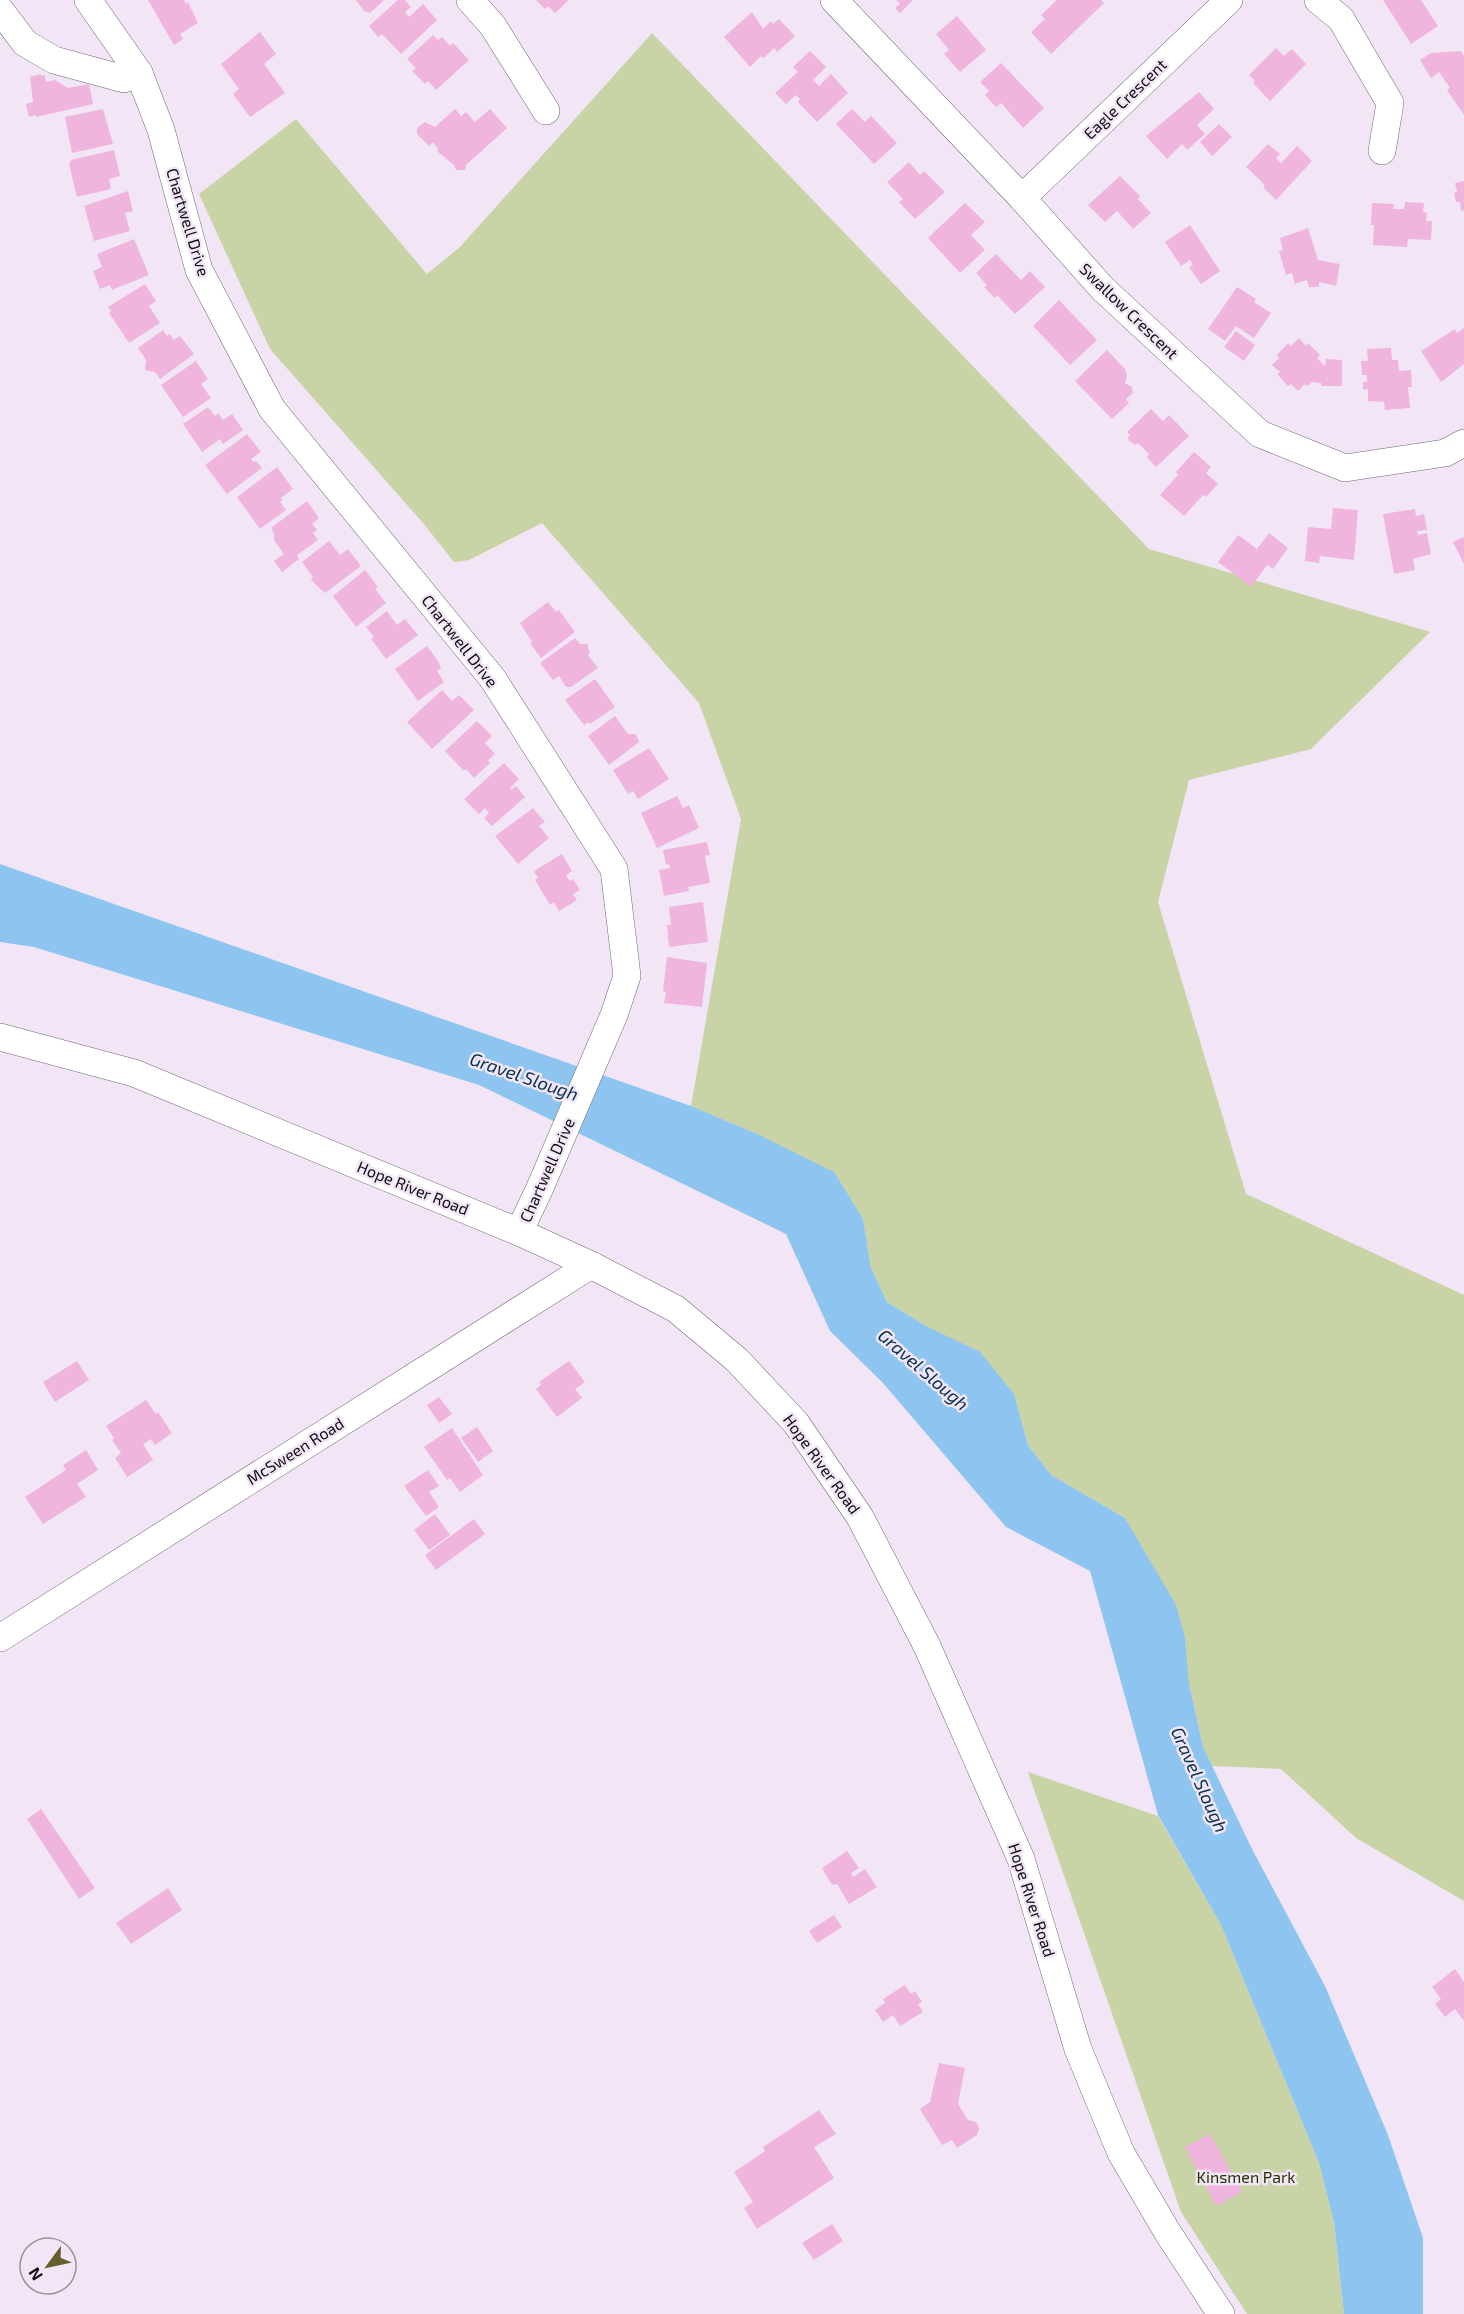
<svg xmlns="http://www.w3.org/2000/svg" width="1464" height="2314" font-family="'Exo 2',sans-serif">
  <rect width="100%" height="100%" fill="#f2e6f6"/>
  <g fill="#c8d3a6">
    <polygon points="652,33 1149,549 1430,632 1311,749 1189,780 1158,902 1246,1194 1464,1295 1464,1901 1356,1838 1281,1769 1211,1766 1203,1747 1189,1683 1185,1637 1125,1518 1051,1475 1028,1445 1014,1394 924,1325 887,1302 871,1268 863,1219 755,1133 691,1106 741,819 699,703 542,523 469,560 454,562 423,523 270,349 199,194 296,119 427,274 460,247"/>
    <polygon points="1028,1772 1158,1816 1221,1925 1319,2163 1334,2222 1344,2314 1247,2314 1181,2212"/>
  </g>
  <polygon fill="#8ec5f0" points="0,864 691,1106 755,1133 834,1172 863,1219 871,1268 887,1302 924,1325 980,1352 1014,1394 1028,1445 1051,1475 1125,1518 1176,1605 1185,1637 1189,1683 1203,1747 1252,1849 1325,1986 1388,2135 1423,2238 1423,2314 1344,2314 1334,2222 1319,2163 1221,1925 1158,1815 1090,1571 1006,1527 883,1383 830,1331 786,1234 479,1085 34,947 0,942"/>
  <g fill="#efb5dd">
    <polygon points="148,0 184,0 186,4 188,2 198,23 180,34 183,39 174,45"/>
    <polygon points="356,0 384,0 370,13 364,11"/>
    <polygon points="398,0 405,0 411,7 405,12 409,17 423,4 437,20 401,54 382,34 378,37 369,26"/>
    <polygon points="536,0 569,0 555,13 548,6 545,9"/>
    <polygon points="896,0 913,0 900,13 895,8 900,4"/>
    <polygon points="1057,0 1101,0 1104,3 1051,54 1031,32 1045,19 1041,15"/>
    <polygon points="1383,0 1421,0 1438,26 1411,44"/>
    <polygon points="752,12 763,29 771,21 773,24 779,19 795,36 777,52 774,48 764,58 761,56 750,67 724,37"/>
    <polygon points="957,16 986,50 960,72 944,54 949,50 936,34"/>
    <polygon points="260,32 276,54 264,64 285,93 250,117 233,94 239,89 221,64"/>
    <polygon points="433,35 438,40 442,37 450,46 453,43 469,60 436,90 428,81 425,84 412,71 416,68 407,59"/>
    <polygon points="1276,48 1284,56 1292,49 1306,64 1270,101 1253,83 1255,81 1249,75"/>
    <polygon points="810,51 826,67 813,80 819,86 831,74 848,93 817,122 798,102 800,99 796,95 786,104 775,93 798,72 793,67"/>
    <polygon points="1461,51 1464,56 1464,115 1447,90 1450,88 1439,72 1431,78 1420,60 1431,53"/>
    <polygon points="1001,63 1044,108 1023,128 1001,103 996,107 985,95 989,91 980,82"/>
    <polygon points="41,74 41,76 45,75 46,82 55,80 68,88 89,84 93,104 36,117 36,115 29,117 26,104 33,102 30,77"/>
    <polygon points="1199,92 1214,109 1197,125 1205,134 1187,150 1182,144 1167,159 1146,136"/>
    <polygon points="103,109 113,144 72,153 65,117"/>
    <polygon points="455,109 461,116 466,112 475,122 490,109 507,128 466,165 465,170 456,170 454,165 437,151 438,149 433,142 429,146 417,134 417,128 425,122 435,127"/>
    <polygon points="852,109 865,122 871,116 897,143 874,164 836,124"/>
    <polygon points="1219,124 1232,137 1212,156 1200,142"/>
    <polygon points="1268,144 1280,154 1276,158 1281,163 1297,146 1312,161 1276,200 1263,187 1265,185 1246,167"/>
    <polygon points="114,150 120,176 109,179 111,189 77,197 69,164 71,160"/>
    <polygon points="909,162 920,175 924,171 945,192 915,219 899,202 903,199 887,182"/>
    <polygon points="1120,176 1140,196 1138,199 1151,213 1133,229 1117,211 1105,222 1088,205"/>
    <polygon points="1464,181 1464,210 1461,211 1460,202 1456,202 1454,193 1457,192 1455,183"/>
    <polygon points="128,191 133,211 125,213 130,231 94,241 84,206"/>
    <polygon points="1405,202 1424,203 1423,212 1427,213 1426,221 1432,221 1431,240 1408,239 1407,247 1373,245 1374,225 1371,225 1372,203 1394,204 1393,209 1404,209"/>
    <polygon points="965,203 985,222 971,235 985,250 960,273 928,238"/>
    <polygon points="1190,225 1220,271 1201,284 1189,267 1193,265 1190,260 1181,266 1165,242"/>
    <polygon points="1308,228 1318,260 1340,264 1336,286 1319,282 1319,287 1309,287 1307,280 1295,284 1292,273 1286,275 1279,251 1283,250 1280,238"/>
    <polygon points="134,239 149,275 112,290 110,285 100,289 93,271 102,267 97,254"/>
    <polygon points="996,254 1021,280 1030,271 1045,287 1015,314 997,295 995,298 984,287 987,285 976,273"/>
    <polygon points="145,284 156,301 149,306 160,323 129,343 109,313 111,311 108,307"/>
    <polygon points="1237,287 1256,299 1254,302 1271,313 1254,338 1236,326 1225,341 1208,329"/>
    <polygon points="1059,300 1097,340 1070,365 1033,326"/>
    <polygon points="1464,328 1464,364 1441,382 1421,351 1455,329 1457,333"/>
    <polygon points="163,330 167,336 170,334 174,340 180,336 194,354 160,379 155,372 145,370 146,360 138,348"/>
    <polygon points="1236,331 1255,345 1244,361 1224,347"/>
    <polygon points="1299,338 1306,346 1308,343 1320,355 1317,358 1325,366 1326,359 1342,360 1342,386 1321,386 1321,383 1312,382 1308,386 1305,384 1298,391 1291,384 1288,386 1277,374 1280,372 1272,365 1279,358 1277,355 1288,343 1291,346"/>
    <polygon points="1391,348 1392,360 1398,360 1399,371 1411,370 1412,387 1408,387 1410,408 1385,410 1384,402 1368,401 1368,389 1363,390 1363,382 1367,382 1367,375 1362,375 1361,361 1368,361 1367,349"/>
    <polygon points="1107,350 1125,369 1127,376 1125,383 1132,387 1133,393 1126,399 1129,403 1112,419 1075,381"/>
    <polygon points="196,361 208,379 201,384 211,398 183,417 161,385"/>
    <polygon points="208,407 215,416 218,413 223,420 232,414 243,430 223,444 220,439 202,452 183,424"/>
    <polygon points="1151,409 1163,421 1169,415 1189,436 1156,467 1147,457 1149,454 1138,443 1136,445 1129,441 1128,437 1130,435 1127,432"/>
    <polygon points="247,434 261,452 251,459 254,462 256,461 262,468 227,494 205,465"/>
    <polygon points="1194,452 1211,467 1206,473 1218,484 1206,497 1203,495 1184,516 1160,495 1178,475 1176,472"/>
    <polygon points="277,467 293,489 281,498 283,500 280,502 286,510 260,529 237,497"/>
    <polygon points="307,501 319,518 312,524 317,530 313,533 318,540 297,555 299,559 282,572 274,561 284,554 274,540 274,533 271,528"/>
    <polygon points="1333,508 1358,510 1354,560 1320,556 1319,563 1305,561 1308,527 1331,529"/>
    <polygon points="1415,509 1416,516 1424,514 1427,530 1417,531 1418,535 1427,533 1431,554 1413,559 1415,570 1394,574 1383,514"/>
    <polygon points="1269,533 1288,548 1273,569 1267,565 1251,587 1218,562 1238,535 1257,549"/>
    <polygon points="1464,537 1464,564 1453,542"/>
    <polygon points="329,541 340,555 348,549 361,566 325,593 312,581 311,579 313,577 302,562"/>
    <polygon points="365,570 378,587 375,589 386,603 356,627 333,596"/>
    <polygon points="548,602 556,612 559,610 575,632 541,658 530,643 532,642 520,623"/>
    <polygon points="387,611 397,625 405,619 418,635 386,659 371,639 374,637 366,627"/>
    <polygon points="575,638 580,644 587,644 590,652 588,655 598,668 571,687 566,687 559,676 553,680 540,663"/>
    <polygon points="427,646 438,661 441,668 437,671 444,682 418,701 395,669"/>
    <polygon points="595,679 615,707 590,724 588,722 584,725 565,700"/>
    <polygon points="442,690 452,701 459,695 474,710 432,749 407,722"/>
    <polygon points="615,716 628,734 636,734 639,742 609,765 588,736"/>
    <polygon points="477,721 492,736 485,743 495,754 488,760 490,763 474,778 466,769 464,771 445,751"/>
    <polygon points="649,748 669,779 638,799 633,791 628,794 613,770"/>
    <polygon points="504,763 519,779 510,788 511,790 516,786 525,797 492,826 484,818 489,813 485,808 479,814 464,799"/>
    <polygon points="677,796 683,808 689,805 699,828 657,848 641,813"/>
    <polygon points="533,808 545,822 539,826 549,838 518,864 495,836"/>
    <polygon points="707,842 710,855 705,856 710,883 688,887 689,891 664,896 659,870 670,868 669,864 666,865 663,850"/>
    <polygon points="562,854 572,871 566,875 570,881 573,879 580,890 573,894 577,900 559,911 554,902 550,905 535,880 538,878 534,871"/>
    <polygon points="703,902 708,942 669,947 667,925 671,925 669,907"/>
    <polygon points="667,957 707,963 702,1007 664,1003 666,992 663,991"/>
    <polygon points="77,1361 89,1380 55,1402 43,1382"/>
    <polygon points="569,1361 585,1382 575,1389 582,1398 557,1417 536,1389 541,1385 539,1382"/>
    <polygon points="439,1397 452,1414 439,1423 427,1405"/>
    <polygon points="146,1400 156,1414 158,1412 172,1433 155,1445 151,1439 143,1444 153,1460 127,1477 115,1458 121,1453 112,1440 114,1438 106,1426"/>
    <polygon points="477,1427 493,1451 478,1462 461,1438"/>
    <polygon points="452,1428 483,1475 460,1492 450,1478 447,1480 424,1447"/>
    <polygon points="86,1450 98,1470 77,1484 86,1497 43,1524 25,1497 66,1470 63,1465"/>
    <polygon points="428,1470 439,1486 429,1492 439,1507 426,1516 404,1486"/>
    <polygon points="435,1514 450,1535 429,1550 414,1530"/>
    <polygon points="474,1519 485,1534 436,1570 425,1555"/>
    <polygon points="41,1809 95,1888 79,1899 27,1819"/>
    <polygon points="847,1851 859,1868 851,1873 853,1877 865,1869 877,1887 849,1904 837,1884 832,1885 822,1868"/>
    <polygon points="168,1888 182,1910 131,1944 116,1923"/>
    <polygon points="834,1915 842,1927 817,1943 809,1931"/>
    <polygon points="1455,1969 1464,1982 1464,2021 1455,2009 1445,2017 1435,2004 1441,1999 1432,1987"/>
    <polygon points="905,1985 911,1994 915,1991 922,2002 918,2004 923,2012 900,2026 893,2015 883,2022 875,2010 885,2003 883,1999"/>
    <polygon points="939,2063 965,2068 958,2104 968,2120 976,2122 979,2128 977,2135 957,2148 952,2140 942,2145 920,2109 930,2102"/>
    <polygon points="819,2110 836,2134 814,2147 834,2178 757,2229 744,2208 753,2202 734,2172 765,2151 763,2147"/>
    <polygon points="1210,2134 1242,2192 1216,2206 1185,2147"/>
    <polygon points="832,2224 843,2241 814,2260 802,2243"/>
  </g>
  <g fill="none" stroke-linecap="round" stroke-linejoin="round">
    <defs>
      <g id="minor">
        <polyline points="88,0 139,73 161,130 199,270 272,409 493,679 614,869 627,976 614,1015 539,1190 519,1232"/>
        <polyline points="470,0 493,26 546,111"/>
        <polyline points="834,0 1022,198 1103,289 1260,434 1345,468 1445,453 1464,443"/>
        <polyline points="1318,0 1341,19 1390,103 1382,151"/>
        <polyline points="0,10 25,43 54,60 124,79 139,73"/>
        <polyline points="1022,198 1229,0"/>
        <polyline points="0,1037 134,1073 519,1232 591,1265 676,1309 737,1360 796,1423 860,1517 927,1646 1021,1859 1078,2049 1121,2153 1168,2233 1221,2314"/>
        <polyline points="0,1638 591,1265"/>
      </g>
    </defs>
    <use href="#minor" stroke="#726775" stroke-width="28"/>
    <use href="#minor" stroke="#fff" stroke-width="27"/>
  </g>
  <g text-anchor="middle" stroke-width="5" stroke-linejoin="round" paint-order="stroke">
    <g font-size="16" fill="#100c11" stroke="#f2e6f6">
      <text transform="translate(1125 99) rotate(-44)" y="6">Eagle Crescent</text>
      <text transform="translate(188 222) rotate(73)" y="6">Chartwell Drive</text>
      <text transform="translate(1129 311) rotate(44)" y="6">Swallow Crescent</text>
      <text transform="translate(460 641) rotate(52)" y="6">Chartwell Drive</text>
      <text transform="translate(547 1170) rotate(-66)" y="6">Chartwell Drive</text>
      <text transform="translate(413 1188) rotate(22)" y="6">Hope River Road</text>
      <text transform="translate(295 1451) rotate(-32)" y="6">McSween Road</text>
      <text transform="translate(822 1464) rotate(54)" y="6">Hope River Road</text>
      <text transform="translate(1032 1900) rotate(72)" y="6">Hope River Road</text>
    </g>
    <g font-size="16" fill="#283000" stroke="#f2e6f6">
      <text x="1246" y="2183">Kinsmen Park</text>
    </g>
    <g font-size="18" font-style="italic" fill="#022f4b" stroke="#f2e6f6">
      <text transform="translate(524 1077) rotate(19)" y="6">Gravel Slough</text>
      <text transform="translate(923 1370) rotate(41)" y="6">Gravel Slough</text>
      <text transform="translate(1199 1780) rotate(66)" y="6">Gravel Slough</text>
    </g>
  </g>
  <g transform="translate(48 2266) rotate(237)"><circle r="28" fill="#f2e6f6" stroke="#988f9a" stroke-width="1.5"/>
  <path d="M0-4.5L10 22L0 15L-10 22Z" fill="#675e2b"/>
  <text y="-9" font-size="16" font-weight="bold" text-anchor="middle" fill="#100c11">N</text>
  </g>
</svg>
